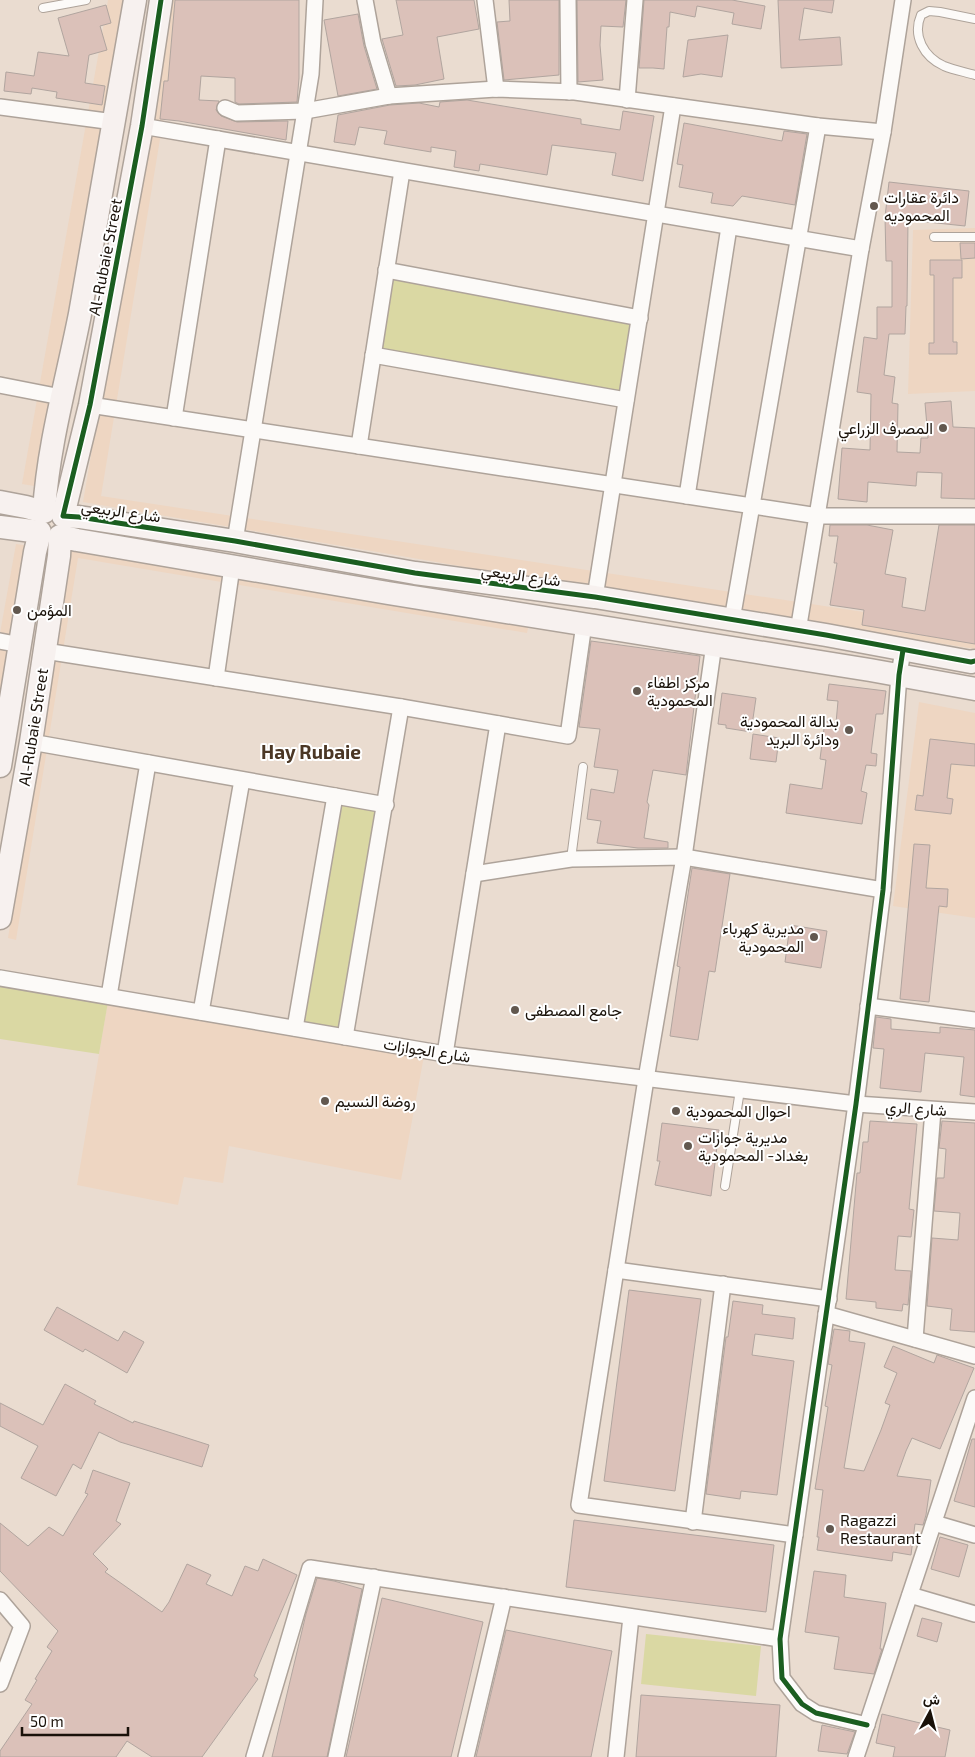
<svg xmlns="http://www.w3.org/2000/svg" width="975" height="1757" font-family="'Exo 2',Vazirmatn,sans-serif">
  <rect width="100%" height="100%" fill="#eadcd0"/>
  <g fill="#eed6c2">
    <polygon points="108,0 128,0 40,487 22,484"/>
    <polygon points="169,0 183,0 101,496 975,629 975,649 602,590 83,502"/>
    <polygon points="975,228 975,391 908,394 913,230"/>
    <polygon points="16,544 30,546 0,727 0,633"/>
    <polygon points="70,544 530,619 527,633 78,558 16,940 8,938"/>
    <polygon points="919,702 975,713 975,918 893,906"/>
    <polygon points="108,1001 424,1056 401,1180 229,1146 223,1183 184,1177 178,1205 77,1185"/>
  </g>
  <g fill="#dad8a3">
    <polygon points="386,270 640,318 626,400 373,355"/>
    <polygon points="335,796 386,805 345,1037 295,1028"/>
    <polygon points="0,978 109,996 99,1054 0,1039"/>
    <polygon points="646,1634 761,1646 756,1696 641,1684"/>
  </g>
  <g fill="#dbc1b9" stroke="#b1a59f">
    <polygon points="175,0 299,0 299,78 297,102 239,104 235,102 235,78 201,76 199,100 219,101 216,110 221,116 237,122 288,121 286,140 179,121 160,119 164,81 168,81"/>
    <polygon points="396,0 474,0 479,29 437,37 444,79 415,85 396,86 382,39 403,35"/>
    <polygon points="509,0 559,0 559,75 504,80 497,22 510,21"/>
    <polygon points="577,0 626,0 623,27 601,26 600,45 603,80 578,82"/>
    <polygon points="644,0 732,0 765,6 761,29 732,24 734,13 697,6 695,17 670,12 669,27 667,27 664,69 653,68 639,68"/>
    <polygon points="778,0 834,0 832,13 804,8 799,40 840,37 842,65 781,68"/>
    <polygon points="106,5 111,23 100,26 107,50 89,55 85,83 105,86 102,105 56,98 57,92 32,88 31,94 4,91 6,72 34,76 38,52 69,56 58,18"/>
    <polygon points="358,14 364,46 377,89 338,96 324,20"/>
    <polygon points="728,35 722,77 701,74 683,77 688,40"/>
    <polygon points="467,100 581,119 581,124 620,130 623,111 654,116 643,181 612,175 616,153 552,145 547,175 480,164 479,171 454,167 456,151 431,147 431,152 384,144 387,131 359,127 355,145 334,142 338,115 390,105 419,103 439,107 440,102"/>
    <polygon points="684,123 782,141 784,131 807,134 795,205 742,196 733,206 711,203 713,193 679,187 683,165 677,164"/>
    <polygon points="889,182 969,191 965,226 908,220 907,306 906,306 905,334 889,334 884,375 895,377 892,403 898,404 897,452 920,453 921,438 928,438 925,403 951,401 953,427 975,428 975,499 941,498 942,473 917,472 916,486 868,482 867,502 838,499 842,448 870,450 871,394 857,392 864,337 877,339 877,307 892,307 892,261 886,261 885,217"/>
    <polygon points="960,243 975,243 975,258 961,259"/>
    <polygon points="930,260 962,260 962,278 953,278 953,342 957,342 957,354 929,354 929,343 934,343 934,275 930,275"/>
    <polygon points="830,525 867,525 893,530 885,574 906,578 902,607 925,611 939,525 975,525 975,644 862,625 864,610 830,605 837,563 834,563 838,536 829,536"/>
    <polygon points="591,641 700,656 686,775 653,770 647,802 649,805 644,838 668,842 668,848 638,848 597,843 601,821 587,819 591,789 614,793 618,770 594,767 600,729 579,727"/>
    <polygon points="829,684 886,691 883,714 876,714 871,753 877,754 876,766 866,765 861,791 867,793 862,824 786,813 790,784 822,789 826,760 820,759 825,721 836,723 838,701 827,700"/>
    <polygon points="722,693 756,698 751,732 726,728 726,725 718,724"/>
    <polygon points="753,734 779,738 776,762 750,759"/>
    <polygon points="930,739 975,744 975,766 951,764 947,798 953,799 951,814 915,810 917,795 923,796"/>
    <polygon points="914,844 930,845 926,888 948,889 947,907 939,906 929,1002 900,999"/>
    <polygon points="692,868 730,874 715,972 709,971 698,1040 670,1036 680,967 677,966"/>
    <polygon points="790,925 827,931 821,968 785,962"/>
    <polygon points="876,1017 891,1019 891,1029 940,1033 940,1027 975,1030 975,1097 960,1095 964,1057 925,1053 921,1092 880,1088 884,1049 873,1048"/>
    <polygon points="870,1121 917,1124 909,1209 914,1210 911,1237 898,1236 895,1270 911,1271 908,1305 903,1304 902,1311 876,1308 876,1302 846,1299 857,1173 860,1173 863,1142 868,1142"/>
    <polygon points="942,1121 975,1123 975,1332 950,1330 952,1309 927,1306 932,1238 958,1240 960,1213 934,1211 937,1178 944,1178 946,1149 939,1148"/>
    <polygon points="662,1123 719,1130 711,1196 655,1185 660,1161 657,1161"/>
    <polygon points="629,1290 701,1299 675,1491 604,1481"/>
    <polygon points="733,1301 763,1305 762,1314 795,1318 793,1339 755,1334 752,1355 794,1361 777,1495 741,1491 740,1499 706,1494 726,1337 728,1337"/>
    <polygon points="57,1307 118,1341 124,1331 144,1342 127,1373 85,1349 83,1352 44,1330"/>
    <polygon points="834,1329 850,1331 849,1341 865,1343 844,1468 864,1471 881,1430 890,1405 885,1403 897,1373 884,1367 893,1346 934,1363 937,1355 974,1368 940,1449 912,1438 906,1451 897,1476 931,1480 926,1515 923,1525 915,1524 911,1555 893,1552 892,1561 817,1550 819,1537 817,1537 823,1490 815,1489 828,1407 825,1406 832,1365 828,1364"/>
    <polygon points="65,1384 96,1401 94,1404 133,1423 134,1421 209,1445 202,1467 120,1442 99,1432 81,1469 73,1464 56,1496 21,1478 38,1446 0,1426 0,1403 43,1425"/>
    <polygon points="972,1439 975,1439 975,1507 954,1501"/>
    <polygon points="93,1470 130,1483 116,1521 121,1524 93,1554 108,1569 105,1572 162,1612 169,1602 187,1564 211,1575 206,1584 232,1596 245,1566 258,1571 263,1559 297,1575 254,1676 258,1679 202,1757 152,1757 127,1741 116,1757 0,1757 0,1751 32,1704 25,1700 37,1680 35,1679 52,1651 47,1647 58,1631 0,1571 0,1523 28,1546 49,1527 63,1536 88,1494 85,1493"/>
    <polygon points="574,1520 774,1545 766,1612 566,1587"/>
    <polygon points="940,1537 968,1545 959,1577 931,1569"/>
    <polygon points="814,1571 846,1575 844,1597 886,1603 880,1649 882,1649 874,1674 834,1669 839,1637 805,1632"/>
    <polygon points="317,1578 334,1581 362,1589 327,1757 272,1757 306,1614"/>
    <polygon points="382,1598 483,1622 451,1757 346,1757"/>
    <polygon points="922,1618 942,1623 937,1642 917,1636"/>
    <polygon points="506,1630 612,1651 591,1757 476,1757"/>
    <polygon points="641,1695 780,1705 776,1757 636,1757"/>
    <polygon points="882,1714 950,1730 945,1757 893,1757 895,1747 876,1743"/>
    <polygon points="822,1725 855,1732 847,1754 818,1751"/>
  </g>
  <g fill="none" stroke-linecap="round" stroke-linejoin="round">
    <defs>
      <g id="lane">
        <polyline points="43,8 86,0"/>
        <path d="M975,19l-35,-7 -11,-1 -8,4c-9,21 3,42 23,51 10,4 21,6 31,9"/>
        <polyline points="934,237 975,237"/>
        <polyline points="571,859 583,767"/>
        <polyline points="725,1186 740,1090"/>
      </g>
      <g id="street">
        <polyline points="365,0 373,43 389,96"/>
        <polyline points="485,0 496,89"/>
        <polyline points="568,0 569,92"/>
        <polyline points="627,100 635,0"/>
        <polyline points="0,107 114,122"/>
        <polyline points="225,108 237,113 305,111 389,96 496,89 575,92 818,126 883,132"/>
        <polyline points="142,126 861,249"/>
        <polyline points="386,270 640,318"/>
        <polyline points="373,355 626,400"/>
        <polyline points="0,385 61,397"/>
        <polyline points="90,405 818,516 975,516"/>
        <polyline points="174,418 218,139"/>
        <polyline points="359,446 402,171"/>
        <polyline points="687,496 729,227"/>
        <polyline points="235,541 311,74 315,0"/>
        <polyline points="595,597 673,106"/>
        <polyline points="732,620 818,126"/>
        <polyline points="798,631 861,249 883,132 903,0"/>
        <polyline points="0,641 21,645"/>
        <polyline points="714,644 684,857 646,1079 579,1505 795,1535"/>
        <polyline points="45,651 401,707 568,736 584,624"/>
        <polyline points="216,678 232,567"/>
        <polyline points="31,742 386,805"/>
        <polyline points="474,874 571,859 684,857 883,890"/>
        <polyline points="0,978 445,1054 856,1104 975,1112"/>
        <polyline points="109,996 148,763"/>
        <polyline points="868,1006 975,1020"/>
        <polyline points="201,1012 242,780"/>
        <polyline points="295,1028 335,796"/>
        <polyline points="345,1037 401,707"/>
        <polyline points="445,1054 498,724"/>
        <polyline points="616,1270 829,1299"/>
        <polyline points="826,1314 975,1356"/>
        <polyline points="915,1339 933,1110"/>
        <polyline points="693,1522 723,1284"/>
        <polyline points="934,1523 975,1535"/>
        <polyline points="910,1595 975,1614"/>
        <polyline points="0,1600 22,1626 0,1684"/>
        <polyline points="867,1725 816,1713 802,1704 782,1678 780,1639 856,1104 883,890 899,675 903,650"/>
        <polyline points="254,1757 310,1568 780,1639"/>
        <polyline points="336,1757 374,1577"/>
        <polyline points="466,1757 504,1597"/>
        <polyline points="616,1757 631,1617"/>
        <polyline points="856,1757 975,1398"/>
      </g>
      <g id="secondary">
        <polyline points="161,0 142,126 90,405 63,516 79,517 235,541 415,573 595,597 826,635 971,662 975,661"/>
        <path d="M0,502l26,5 18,5c4,-67 23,-132 36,-198 19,-104 37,-209 55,-314"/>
        <polyline points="0,527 40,532 35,552 0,766"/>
        <polyline points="0,918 31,742 59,556 60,536 77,540 388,593 870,670 975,689"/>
      </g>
    </defs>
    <use href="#lane" stroke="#aea39a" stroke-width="10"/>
    <use href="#street" stroke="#aea39a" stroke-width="18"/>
    <use href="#secondary" stroke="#aea39a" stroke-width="25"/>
    <use href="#lane" stroke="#fcfaf8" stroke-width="8"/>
    <use href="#street" stroke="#fcfaf8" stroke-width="15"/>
    <use href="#secondary" stroke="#f7f1ef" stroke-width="22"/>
    <defs>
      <g id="cycleway">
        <polyline points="161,0 142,126 90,405 63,516 79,517 235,541 415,573 595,597 826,635 971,662 975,661"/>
        <polyline points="867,1725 816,1713 802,1704 782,1678 780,1639 856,1104 883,890 899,675 903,650"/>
      </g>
    </defs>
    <use href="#cycleway" stroke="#fff" stroke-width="8"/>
    <use href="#cycleway" stroke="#1b5e20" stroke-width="5"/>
  </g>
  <g fill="#62584f" stroke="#fff" stroke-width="2">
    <circle cx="874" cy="206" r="5"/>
    <circle cx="943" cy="428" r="5"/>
    <circle cx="17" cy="610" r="5"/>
    <circle cx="637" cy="691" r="5"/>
    <circle cx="849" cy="730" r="5"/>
    <circle cx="814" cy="937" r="5"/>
    <circle cx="515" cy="1010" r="5"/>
    <circle cx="325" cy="1101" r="5"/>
    <circle cx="676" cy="1111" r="5"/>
    <circle cx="688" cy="1146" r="5"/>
    <circle cx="830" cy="1529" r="5"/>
  </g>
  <g text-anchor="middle" stroke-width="4" stroke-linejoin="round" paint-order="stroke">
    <g font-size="16" fill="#191109" stroke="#fff" text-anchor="start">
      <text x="884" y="203">دائرة عقارات<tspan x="884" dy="18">المحموديه</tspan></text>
      <text x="933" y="434" text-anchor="end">المصرف الزراعي</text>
      <text x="27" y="616">المؤمن</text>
      <text x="647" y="688">مركز اطفاء<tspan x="647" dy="18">المحمودية</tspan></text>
      <text x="839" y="727" text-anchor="end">بدالة المحمودية<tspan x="839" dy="18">ودائرة البريد</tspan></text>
      <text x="804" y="934" text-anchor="end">مديرية كهرباء<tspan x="804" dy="18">المحمودية</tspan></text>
      <text x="525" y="1016">جامع المصطفى</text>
      <text x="335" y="1107">روضة النسيم</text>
      <text x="686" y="1117">احوال المحمودية</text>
      <text x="698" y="1143">مديرية جوازات<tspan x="698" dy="18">بغداد- المحمودية</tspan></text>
      <text x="840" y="1526">Ragazzi<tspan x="840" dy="18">Restaurant</tspan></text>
    </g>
    <g font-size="16" fill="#191109" stroke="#fff">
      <text transform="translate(105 257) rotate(-79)" y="6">Al-Rubaie Street</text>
      <text transform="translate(121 511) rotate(8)" y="6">شارع الربيعي</text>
      <text transform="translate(521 575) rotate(8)" y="6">شارع الربيعي</text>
      <text transform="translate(33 727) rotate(-81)" y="6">Al-Rubaie Street</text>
      <text transform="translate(427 1050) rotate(9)" y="6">شارع الجوازات</text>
      <text transform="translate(916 1108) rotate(4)" y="6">شارع الري</text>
    </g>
    <g font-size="19" font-weight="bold" fill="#4b3725" stroke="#fff">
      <text x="311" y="759">Hay Rubaie</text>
    </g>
  </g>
  <g transform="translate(930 1712) rotate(7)" stroke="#ffffff" stroke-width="4" paint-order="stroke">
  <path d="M0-4L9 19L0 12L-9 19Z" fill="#191109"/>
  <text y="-8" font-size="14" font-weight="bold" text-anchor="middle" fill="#191109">ش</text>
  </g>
  <path d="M22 1727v8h106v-8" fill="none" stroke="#191109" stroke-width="2.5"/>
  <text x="30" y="1727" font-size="15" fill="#191109" stroke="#ffffff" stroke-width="4" paint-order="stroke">50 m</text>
</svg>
